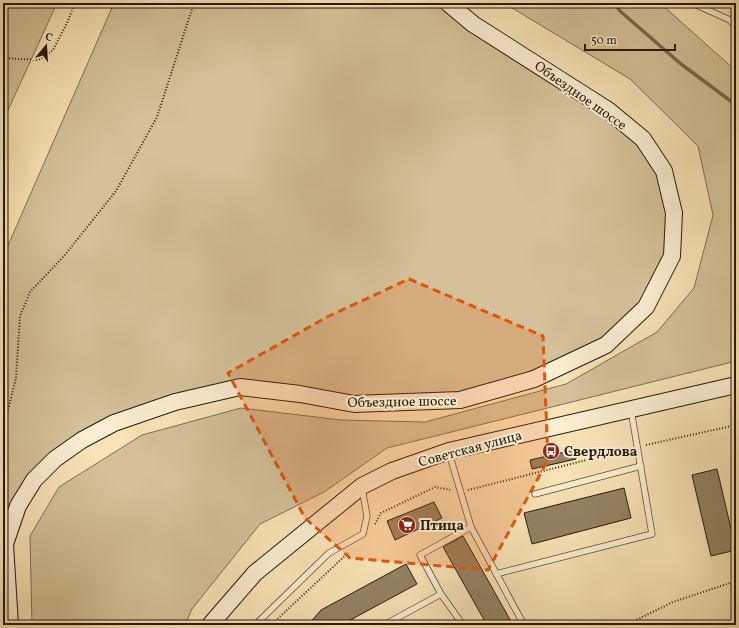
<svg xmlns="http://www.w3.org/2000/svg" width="739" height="628" font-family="Vollkorn,serif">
  <rect width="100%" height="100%" fill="#f8e3b6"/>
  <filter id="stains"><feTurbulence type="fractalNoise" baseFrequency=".005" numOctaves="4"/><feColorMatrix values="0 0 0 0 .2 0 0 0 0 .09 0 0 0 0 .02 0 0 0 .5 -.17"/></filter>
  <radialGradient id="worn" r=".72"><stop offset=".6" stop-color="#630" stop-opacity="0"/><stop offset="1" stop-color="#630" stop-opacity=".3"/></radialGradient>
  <g fill="#d4c199" stroke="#7d6d52">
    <polygon points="3,3 57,3 3,121"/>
    <polygon points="114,3 439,3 467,28 533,66 641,142 659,173 669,212 669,253 645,301 604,342 535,374 465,396 357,400 239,383 114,420 32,478 3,545 3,257"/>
    <polygon points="504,3 660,3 736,71 736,361 387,448 324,492 260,524 192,609 185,625 32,625 30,536 59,487 142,435 241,408 341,420 425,422 566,384 657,332 694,288 713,215 698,146 630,79"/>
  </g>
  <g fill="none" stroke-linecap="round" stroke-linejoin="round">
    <polyline stroke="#79694e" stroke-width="3.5" points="614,3 620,11 681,64 736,105"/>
  </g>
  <g fill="#938263" stroke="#26190a">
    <polygon points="574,450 576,459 532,469 530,460"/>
    <polygon points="717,469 736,550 711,556 692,475"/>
    <polygon points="624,488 631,518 532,544 524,513"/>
    <polygon points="434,502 442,518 395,540 387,521"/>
    <polygon points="463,536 513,625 487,625 443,547"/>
    <polygon points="406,564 417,584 341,625 308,625 321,610"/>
  </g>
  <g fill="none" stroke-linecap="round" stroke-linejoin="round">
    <defs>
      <g id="lane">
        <polyline points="692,3 730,20 736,28"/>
        <polyline points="449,453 471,527 524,625"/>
        <polyline points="535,494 641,466"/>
        <polyline points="496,574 652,534 631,410"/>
        <polyline points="255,625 329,553 363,534 367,516 362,488"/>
        <polyline points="384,625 441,594"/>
        <polyline points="463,625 441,594 420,555 471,527"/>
      </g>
      <g id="secondary">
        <polyline points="10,625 5,544 18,506 34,480 55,459 82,440 114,423 175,402 240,387 300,394 354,404 460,400 534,379 606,345 646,307 672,256 674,213 664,171 643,139 608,110 473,24 448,3"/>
        <polyline points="210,625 255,573 362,486 392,471 449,451 736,385"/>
      </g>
    </defs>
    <use href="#lane" stroke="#5a4c35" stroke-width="7"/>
    <use href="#secondary" stroke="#26190a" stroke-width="18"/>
    <g stroke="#26190a" stroke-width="2" stroke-dasharray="1 2" stroke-linecap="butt">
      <polyline points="3,58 38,60 44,57 53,50 67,23 75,3"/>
      <polyline points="3,430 16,378 20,316 30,292 64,256 116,191 157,117 194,3"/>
      <polyline points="646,445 736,425"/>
      <polyline points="468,490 630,449"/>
      <polyline points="375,524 381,513 435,487 451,490"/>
      <polyline points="271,625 348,553"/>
      <polyline points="626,625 673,602 736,581"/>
    </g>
    <use href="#lane" stroke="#faedd0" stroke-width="5.5"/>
    <use href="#secondary" stroke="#faedd0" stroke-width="16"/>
  </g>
  <path fill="#de560c" fill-opacity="0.2" stroke="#de560c" stroke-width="3" stroke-dasharray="8 5" stroke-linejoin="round" d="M409,279l134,57 5,124 -60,110 -138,-12 -45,-40 -77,-145 99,-56z"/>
  <defs>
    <symbol id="bus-disc" viewBox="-11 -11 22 22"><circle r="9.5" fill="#8f2418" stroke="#faedd0"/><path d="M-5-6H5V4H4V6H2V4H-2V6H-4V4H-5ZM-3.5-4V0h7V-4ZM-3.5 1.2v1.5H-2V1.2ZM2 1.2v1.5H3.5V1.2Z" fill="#fff"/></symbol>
    <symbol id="supermarket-disc" viewBox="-11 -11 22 22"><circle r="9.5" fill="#8f2418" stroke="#faedd0"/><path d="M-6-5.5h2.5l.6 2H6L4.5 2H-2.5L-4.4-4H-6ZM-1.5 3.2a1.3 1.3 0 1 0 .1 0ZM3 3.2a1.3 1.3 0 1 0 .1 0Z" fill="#fff"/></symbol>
  </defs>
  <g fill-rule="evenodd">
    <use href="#bus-disc" x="541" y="441" width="20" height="20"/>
    <use href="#supermarket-disc" x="397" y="515" width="20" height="20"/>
  </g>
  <g text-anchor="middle" stroke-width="4" stroke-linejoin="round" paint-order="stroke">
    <g font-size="14" fill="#26190a" stroke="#faedd0">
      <text transform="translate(581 95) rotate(35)" y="5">Объездное шоссе</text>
      <text transform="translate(402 401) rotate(-1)" y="5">Объездное шоссе</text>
      <text transform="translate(470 448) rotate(-15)" y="5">Советская улица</text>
    </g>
    <g font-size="14" font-weight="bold" fill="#26190a" stroke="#faedd0" text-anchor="start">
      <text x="564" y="456">Свердлова</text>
      <text x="420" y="530">Птица</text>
    </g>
  </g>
  <rect width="739" height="628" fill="none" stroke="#f8e3b6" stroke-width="16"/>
  <rect x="4" y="4" width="731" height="620" fill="none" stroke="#26190a" stroke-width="2"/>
  <rect x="8" y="8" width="723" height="612" fill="none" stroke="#26190a"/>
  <g transform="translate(46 46) rotate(18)" stroke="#faedd0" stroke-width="3" paint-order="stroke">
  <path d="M0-3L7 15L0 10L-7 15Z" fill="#26190a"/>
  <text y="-6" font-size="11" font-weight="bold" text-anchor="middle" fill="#26190a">С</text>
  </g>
  <path d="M585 44v6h90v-6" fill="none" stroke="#26190a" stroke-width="2"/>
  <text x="591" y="44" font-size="12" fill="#26190a" stroke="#faedd0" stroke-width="3" paint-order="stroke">50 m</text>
  <rect width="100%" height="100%" filter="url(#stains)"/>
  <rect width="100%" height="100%" fill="url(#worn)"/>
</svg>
